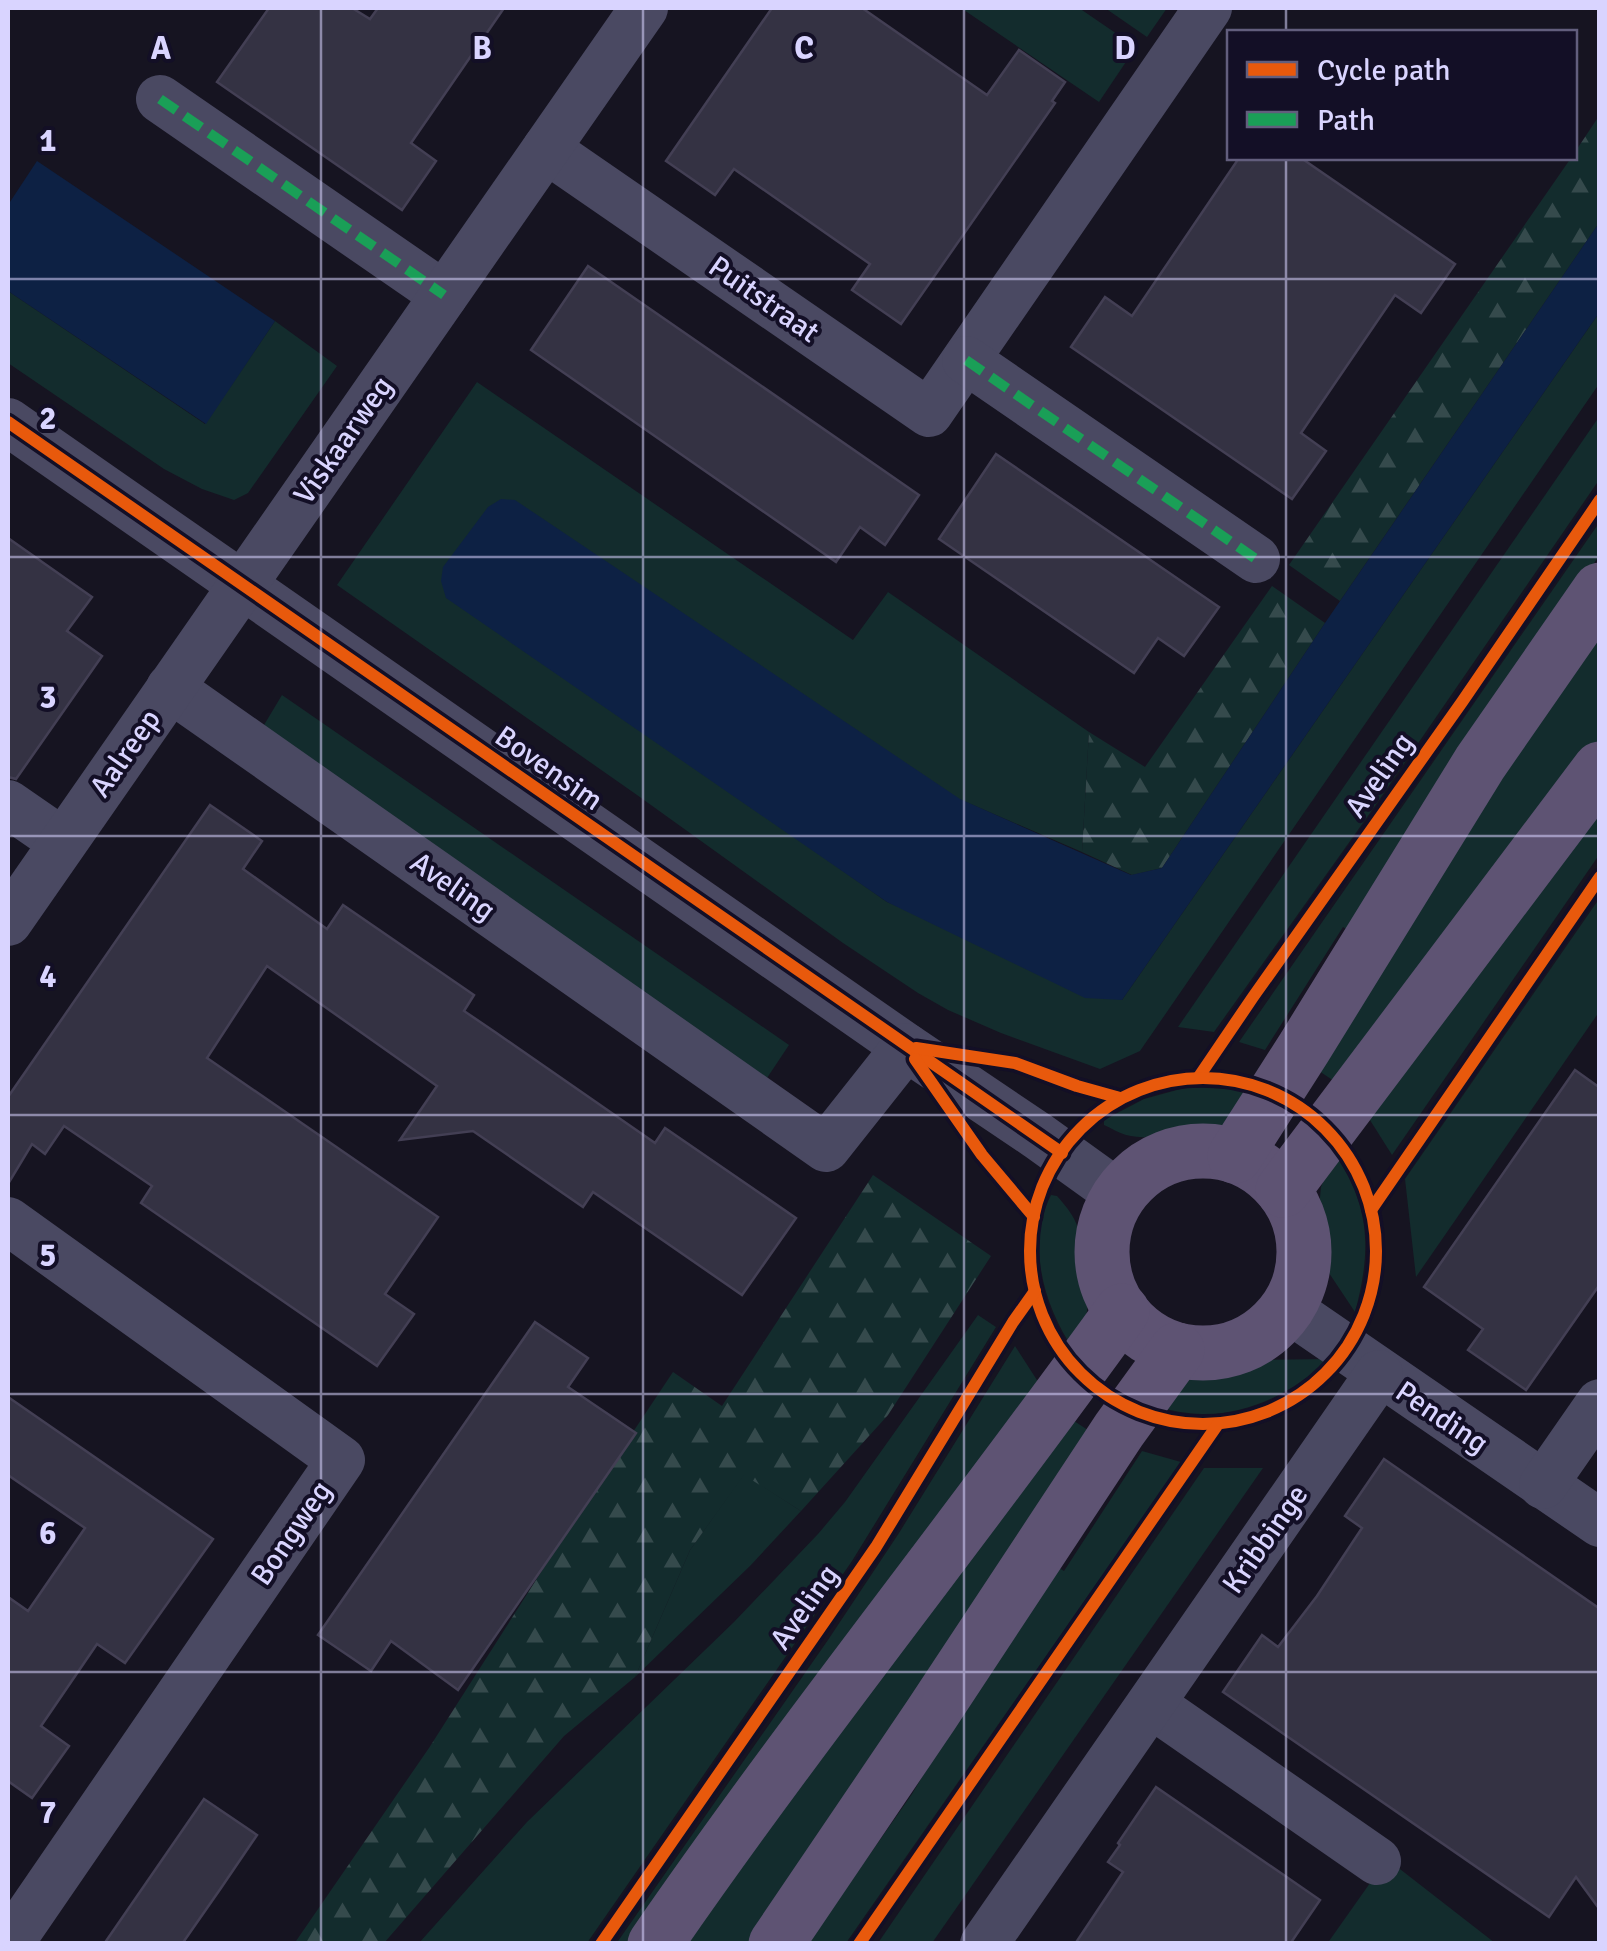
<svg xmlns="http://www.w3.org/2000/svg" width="1607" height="1951" font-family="Signika,sans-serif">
  <defs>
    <pattern id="forest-firs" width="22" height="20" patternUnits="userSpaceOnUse" patternTransform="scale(2.5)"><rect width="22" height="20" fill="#132c2d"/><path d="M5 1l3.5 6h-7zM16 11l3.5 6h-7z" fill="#354a4c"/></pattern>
  </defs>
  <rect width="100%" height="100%" fill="#161421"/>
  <g fill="#132c2d">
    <polygon points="961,8 1079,8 1136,47 1099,102"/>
    <polygon points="1105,8 1167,8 1147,37"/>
    <polygon points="8,291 205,424 275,321 337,366 248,493 234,500 202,489 164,469 8,363"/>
    <polygon points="1599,313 1599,384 1140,1051 1100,1069 1001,1033 948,1010 918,993 843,943 637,795 337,585 477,382 853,640 888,592 1089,732 1082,852 959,799 759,812 887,902 1122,1000"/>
    <polygon points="1599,417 1599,480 1375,806 1214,1032 1178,1027"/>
    <polygon points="1599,523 1599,556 1502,697 1360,937 1343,927 1265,1050 1239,1042"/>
    <polygon points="1599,615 1599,739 1340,1085 1310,1065"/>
    <polygon points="282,695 789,1045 767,1078 261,730"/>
    <polygon points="1599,797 1599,855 1392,1155 1363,1109"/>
    <polygon points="1599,899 1599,1012 1416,1277 1405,1179"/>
    <path d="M1188,1087l41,2 26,5c-4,7 -8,15 -14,20 -19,19 -89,28 -115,21 -7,-2 -15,-7 -22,-10v-5l40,-21z"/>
    <path d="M1336,1156c35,52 35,97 19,156l-32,-48 -4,-56 2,-21 11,-30z"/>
    <path d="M1051,1195l6,1c7,8 15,17 19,27 7,17 14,70 11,88 -2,14 -7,26 -13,39 -30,-43 -48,-106 -23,-155z"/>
    <polygon points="978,1315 996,1327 852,1561 587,1943 419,1943 527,1822 734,1622 818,1534 845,1502"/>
    <polygon points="1015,1346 1044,1391 638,1943 616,1944 828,1640 899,1533"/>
    <path d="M1329,1359c-34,32 -79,56 -127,55 -16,0 -31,-4 -47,-7l30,-31 30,-5 42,-11z"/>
    <polygon points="1068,1417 1097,1436 766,1943 678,1944"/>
    <polygon points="1142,1451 1181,1462 846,1943 807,1944 912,1794 1049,1562 1064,1571"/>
    <polygon points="1204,1468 1263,1468 932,1943 878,1943"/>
    <polygon points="744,1474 801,1511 750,1566 635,1677 690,1550"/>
    <polygon points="1387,1859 1495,1943 1327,1944"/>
  </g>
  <g fill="url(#forest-firs)">
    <polygon points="1599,116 1599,223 1340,601 1289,565 1571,158 1574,158 1575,152"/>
    <polygon points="1272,586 1325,623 1162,868 1132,875 1082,852 1089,732 1145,767"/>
    <polygon points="873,1175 991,1256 888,1415 801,1511 744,1475 690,1550 635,1677 564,1736 384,1943 294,1944 429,1748 575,1519 673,1372 722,1406"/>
  </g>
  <g fill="#0d2144">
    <polygon points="37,161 275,321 206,424 8,291 8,205"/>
    <polygon points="1599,223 1599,313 1122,1000 1085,998 887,902 446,598 441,581 443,567 488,507 501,499 515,500 960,799 1131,875 1162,868 1325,623"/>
  </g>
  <g fill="#343243" stroke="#433f54" stroke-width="2.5">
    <polygon points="269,8 352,8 370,19 378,8 504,8 411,143 436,161 402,210 217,82"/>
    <polygon points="772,8 862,8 987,95 1019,50 1065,82 1052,101 1055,103 901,324 852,290 870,264 787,206 734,169 715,195 666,161"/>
    <polygon points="1239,158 1301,158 1455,264 1421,313 1395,295 1301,433 1326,451 1292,499 1071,347 1105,297 1132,316"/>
    <polygon points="588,266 919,495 885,545 860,527 836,562 531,350"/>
    <polygon points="996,454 1219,607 1184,656 1158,638 1134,673 939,539"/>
    <polygon points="8,538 92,597 67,631 102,656 16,779 8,777"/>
    <polygon points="210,805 262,841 243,869 327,929 343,905 474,995 464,1011 495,1032 655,1143 665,1128 796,1218 742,1295 593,1192 583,1207 473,1131 400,1140 437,1086 267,966 207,1058 438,1217 385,1294 414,1314 377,1366 141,1203 152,1186 64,1126 45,1154 32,1144 8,1184 8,1097"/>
    <polygon points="1575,1070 1600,1088 1600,1284 1526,1390 1468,1350 1483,1329 1424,1287"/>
    <polygon points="535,1322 588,1358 568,1387 636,1433 458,1690 391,1641 371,1671 318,1635"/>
    <polygon points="8,1397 213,1539 125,1663 97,1644 41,1726 69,1746 32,1798 8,1781 8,1597 28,1611 85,1528 8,1475"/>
    <polygon points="1384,1459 1600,1609 1600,1910 1576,1877 1549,1917 1223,1692 1262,1635 1278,1647 1317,1596 1362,1528 1345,1516"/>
    <polygon points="1156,1787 1320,1900 1290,1944 1075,1944 1123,1872 1108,1862 1120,1845 1118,1843"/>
    <polygon points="204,1799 257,1835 221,1888 182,1944 104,1944"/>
  </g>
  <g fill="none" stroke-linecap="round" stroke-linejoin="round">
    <g stroke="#4a4962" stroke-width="48">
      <polyline points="160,99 444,295"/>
      <polyline points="546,149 929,413 1208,8"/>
      <polyline points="966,360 1256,559"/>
      <polyline points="8,422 906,1047 1038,1136 1120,1195"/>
      <polyline points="170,688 826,1148 906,1047"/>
      <polyline points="8,804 63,842"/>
      <polyline points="8,922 644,8"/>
      <polyline points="8,1221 341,1460 9,1944"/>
      <polyline points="1287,1308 1600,1523"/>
      <polyline points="1543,1485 1600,1403"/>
      <polyline points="1151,1704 1377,1861"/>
      <polyline points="984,1944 1379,1374"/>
    </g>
    <g stroke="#5e5373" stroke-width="55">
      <circle cx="1203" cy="1252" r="101"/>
      <polyline points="1235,1156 1304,1048 1480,763 1600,590"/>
      <polyline points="1283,1190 1600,769"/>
      <path d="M655,1944c149,-216 314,-420 467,-633"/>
      <polyline points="776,1944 931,1715 1119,1430 1177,1350"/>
    </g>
    <g stroke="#1a9f57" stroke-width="10" stroke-dasharray="20 10" stroke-linecap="butt">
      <polyline points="160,99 444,295"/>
      <polyline points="966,360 1256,559"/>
    </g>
    <defs>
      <g id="cycleway">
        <polyline points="8,422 1062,1153"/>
        <polyline points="916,1048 1015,1063 1077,1086 1120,1098"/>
        <polyline points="915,1059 982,1155 1034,1217"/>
        <polyline points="1198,1078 1253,997 1462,702 1600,500"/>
        <circle cx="1203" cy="1251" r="173"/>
        <polyline points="1371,1210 1600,877"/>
        <polyline points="601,1944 876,1547 1013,1322 1035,1291"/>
        <polyline points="859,1944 1218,1424"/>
      </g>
    </defs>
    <use href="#cycleway" stroke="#130f26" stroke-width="19"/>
    <use href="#cycleway" stroke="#e8590c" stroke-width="12"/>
  </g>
  <path fill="none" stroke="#d9d4ff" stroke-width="2.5" stroke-opacity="0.55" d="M321,8v1936M643,8v1936M964,8v1936M1286,8v24M1286,158v1786M8,279h1592M8,557h1592M8,836h1592M8,1115h1592M8,1394h1592M8,1672h1592"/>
  <g text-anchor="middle" stroke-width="8" stroke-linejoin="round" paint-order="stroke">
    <g font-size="30" fill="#d9d4ff" stroke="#130f26">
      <text transform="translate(764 299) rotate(35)" y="10">Puitstraat</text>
      <text transform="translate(343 440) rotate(-55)" y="10">Viskaarweg</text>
      <text transform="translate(125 753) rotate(-55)" y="10">Aalreep</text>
      <text transform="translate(549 768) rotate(35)" y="10">Bovensim</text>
      <text transform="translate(1379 775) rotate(-55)" y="10">Aveling</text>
      <text transform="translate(453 886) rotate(35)" y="10">Aveling</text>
      <text transform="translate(1442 1417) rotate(34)" y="10">Pending</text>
      <text transform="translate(291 1533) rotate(-56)" y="10">Bongweg</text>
      <text transform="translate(1265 1539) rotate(-55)" y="10">Kribbinge</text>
      <text transform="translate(804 1607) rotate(-55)" y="10">Aveling</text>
    </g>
  </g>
  <g font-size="32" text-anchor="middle" font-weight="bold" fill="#d9d4ff" stroke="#130f26" stroke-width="8" stroke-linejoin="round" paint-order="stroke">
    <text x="161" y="59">A</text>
    <text x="482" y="59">B</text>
    <text x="804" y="59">C</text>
    <text x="1125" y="59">D</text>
    <text x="48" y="151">1</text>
    <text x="48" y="429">2</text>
    <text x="48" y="708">3</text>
    <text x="48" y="987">4</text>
    <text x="48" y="1266">5</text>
    <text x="48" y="1544">6</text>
    <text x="48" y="1823">7</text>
  </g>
  <rect width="1607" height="1951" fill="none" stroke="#d9d4ff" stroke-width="20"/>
  <rect x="1227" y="30" width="350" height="130" fill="#130f26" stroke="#625e7d" stroke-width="2.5"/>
  <rect x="1247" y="62" width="50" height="15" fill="#e8590c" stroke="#625e7d" stroke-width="2.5"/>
  <text x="1317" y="80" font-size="30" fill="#d9d4ff">Cycle path</text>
  <rect x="1247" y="112" width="50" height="15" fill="#1a9f57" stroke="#625e7d" stroke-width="2.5"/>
  <text x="1317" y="130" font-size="30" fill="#d9d4ff">Path</text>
</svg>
